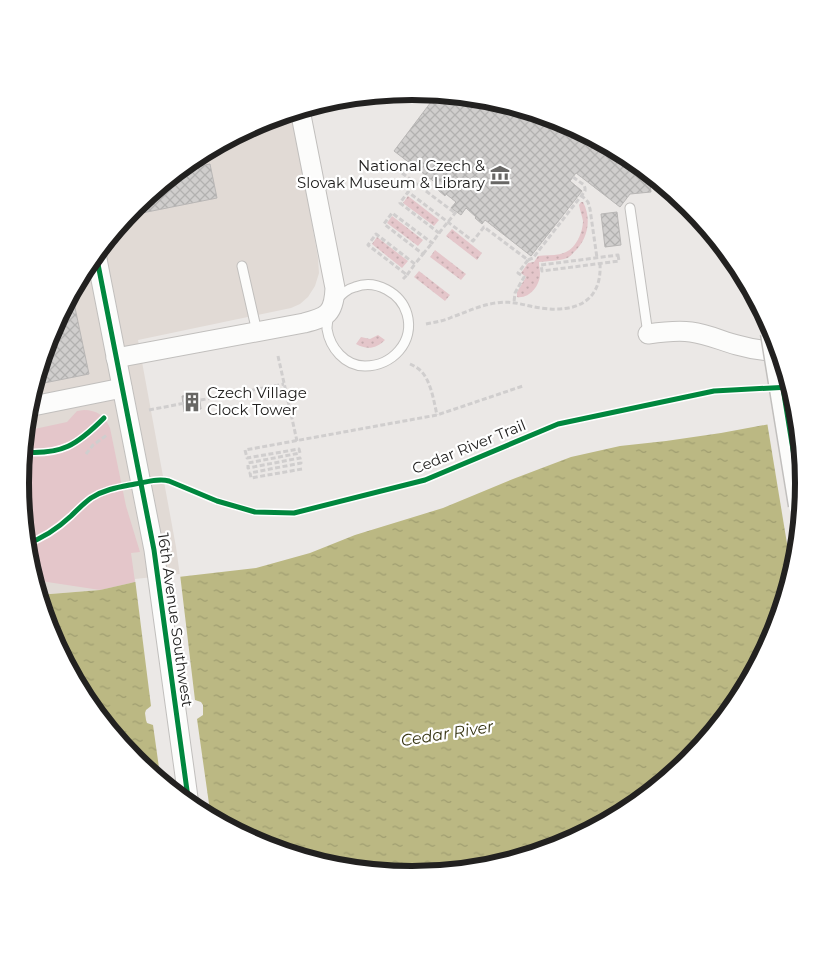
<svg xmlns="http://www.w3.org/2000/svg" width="824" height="967" font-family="Montserrat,sans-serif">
  <defs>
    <pattern id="grass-dots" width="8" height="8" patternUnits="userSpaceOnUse" patternTransform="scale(1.25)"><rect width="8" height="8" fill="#e4c6ca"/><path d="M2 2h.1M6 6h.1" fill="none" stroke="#c3aaad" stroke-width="1.8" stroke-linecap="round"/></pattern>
    <pattern id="water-ripples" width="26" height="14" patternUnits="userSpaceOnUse" patternTransform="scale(1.25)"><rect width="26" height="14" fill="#bbb883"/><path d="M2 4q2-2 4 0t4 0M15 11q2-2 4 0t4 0" fill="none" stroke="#a09e71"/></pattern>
    <pattern id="building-cross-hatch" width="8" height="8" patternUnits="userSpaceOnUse" patternTransform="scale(1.25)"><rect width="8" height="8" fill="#d0cecd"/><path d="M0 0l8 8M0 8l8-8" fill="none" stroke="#b2b1b0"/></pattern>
  </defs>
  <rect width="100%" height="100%" fill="#ebe8e6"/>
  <polygon fill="#e1dad5" points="292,112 318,258 319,273 315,286 308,297 300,304 291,308 138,340 176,547 180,576 135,582 100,590 38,595 27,560 20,484 28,407 50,333 86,265 135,206 194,157 262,121"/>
  <g fill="url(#grass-dots)">
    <polygon points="408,196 439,220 434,226 403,203"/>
    <path d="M581,202h2c9,17 5,38 -10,51 0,1 -5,5 -6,5 -7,3 -20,3 -28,4 0,4 1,8 1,12 0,12 -11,25 -23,23v-5l9,-15 -5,-4 7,-10 6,-1 4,-6c9,-1 20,0 28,-4 10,-4 17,-20 17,-31 -1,-5 -3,-11 -4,-16z"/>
    <polygon points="392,216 423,240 418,246 387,223"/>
    <polygon points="452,229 482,253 477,260 446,236"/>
    <polygon points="377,237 408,261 402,268 372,244"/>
    <polygon points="435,250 466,274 461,280 430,257"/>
    <polygon points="419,271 450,295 445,301 414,277"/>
    <path d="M378,335l7,5c-9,9 -18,10 -29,4l5,-7 9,2z"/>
  </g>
  <path fill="#e4c6ca" d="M84,410c13,0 21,6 26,18l16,78 14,46 -9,1 4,29 -35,8 -66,-10 -7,-20 -7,-76 5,-53 42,-9 10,-11z"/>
  <polygon fill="url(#water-ripples)" points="781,422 796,560 774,634 738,702 689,761 630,810 562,846 488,868 412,875 335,868 262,846 194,809 135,760 86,701 50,633 38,595 100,590 135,582 256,568 310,553 355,535 443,508 513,479 571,457 620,446 666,441 721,433"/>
  <g fill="#ebe8e6">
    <polygon points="781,419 804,484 796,560 792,574 767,422"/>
    <polygon points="180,574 195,700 201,702 203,705 203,715 197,719 211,818 194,809 161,782 153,725 147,723 146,720 145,713 146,710 151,706 135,579"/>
  </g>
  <g fill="url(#building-cross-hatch)" stroke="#b8b6b5">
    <polygon points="437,94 489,99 562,121 630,158 649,173 651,192 630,194 620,207 576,173 570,181 582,191 531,256 485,220 482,224 475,218 476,217 466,208 461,215 451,208 456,202 446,194 445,196 438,190 441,187 394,151"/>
    <polygon points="213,147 215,156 191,161 194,157"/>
    <polygon points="210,164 217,198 127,216 135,206 179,170"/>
    <polygon points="617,212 621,245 605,247 601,214"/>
    <polygon points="74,303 89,374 34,385 50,333 65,305"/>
    <polygon points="199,393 201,409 184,412 182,396"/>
  </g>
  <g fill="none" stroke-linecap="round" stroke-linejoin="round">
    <defs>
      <g id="lane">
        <polyline points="630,208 648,334"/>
        <polyline points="242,266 257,332"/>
        <path d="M329,314c-1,5 -2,10 -2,15 3,19 18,37 38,37 27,0 50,-24 42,-52 -6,-21 -31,-35 -52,-27 -8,2 -13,7 -19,13"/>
      </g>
      <g id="street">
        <polyline points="96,254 154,550 189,805"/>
        <path d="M648,334c14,-2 29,-4 43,-2 16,2 31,9 46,13 14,4 28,6 43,7"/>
        <path d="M116,358l188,-35c23,-6 30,-9 31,-35l-35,-178"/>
        <polyline points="28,407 122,388"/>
      </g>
    </defs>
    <use href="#lane" stroke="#c1bfbd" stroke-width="11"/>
    <use href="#street" stroke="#c1bfbd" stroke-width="21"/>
    <g stroke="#d0cece" stroke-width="3" stroke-dasharray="5 2.5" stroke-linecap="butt">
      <polyline points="402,173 455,213"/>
      <polyline points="581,195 588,202 590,209 597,258"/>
      <polyline points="439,233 456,212"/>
      <polyline points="423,254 432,243"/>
      <polygon points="618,255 619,261 542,271 541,265"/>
      <polyline points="528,260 533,258 585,191 585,188 584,185 573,177"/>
      <polyline points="407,275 415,264"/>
      <polyline points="403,279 407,275 368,245 376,234 415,264 423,254 384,224 392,213 432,243 439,233 400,203 408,192 473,241 484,227 528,260 518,273 524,277 515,293 514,302"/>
      <path d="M426,324c9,-2 18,-3 26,-7 15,-5 28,-12 44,-14 17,-3 29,3 45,5 34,5 61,-6 59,-44"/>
      <polyline points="278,356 297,441"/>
      <path d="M410,364c4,2 8,4 11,7 10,10 13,31 16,44"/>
      <polyline points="149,410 284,384"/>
      <polyline points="86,454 93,445 107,435"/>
      <polyline points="302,469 251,478 250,473 301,463 300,458 248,468 248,463 300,453 299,449 247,458 245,450 437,415 523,386"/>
    </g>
    <use href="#lane" stroke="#fcfcfb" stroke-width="9"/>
    <use href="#street" stroke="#fcfcfb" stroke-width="19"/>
    <defs>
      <polyline id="secondary-bridge" points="774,333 802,505"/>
    </defs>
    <use href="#secondary-bridge" stroke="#c1bfbd" stroke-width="29" stroke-linecap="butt"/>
    <use href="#secondary-bridge" stroke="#fcfcfb" stroke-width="26"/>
    <defs>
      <g id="cycleway">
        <polyline points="96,254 154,550 189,805"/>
        <polyline points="774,333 802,505"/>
        <path d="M23,452c39,3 54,-7 81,-34"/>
        <path d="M26,544c18,-6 31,-15 45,-28 7,-7 13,-13 20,-18 14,-9 29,-11 44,-14 12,-2 23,-6 34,-3l48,20 38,11 39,1 131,-33 133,-56 156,-33 76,-4"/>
      </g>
    </defs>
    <use href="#cycleway" stroke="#fff" stroke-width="8"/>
    <use href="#cycleway" stroke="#00873e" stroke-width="5"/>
  </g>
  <defs>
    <symbol id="museum-bare" viewBox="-9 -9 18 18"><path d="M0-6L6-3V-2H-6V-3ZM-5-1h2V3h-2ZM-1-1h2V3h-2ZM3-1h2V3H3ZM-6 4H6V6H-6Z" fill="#686765" stroke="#fff" stroke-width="2.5" paint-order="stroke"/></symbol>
    <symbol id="building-bare" viewBox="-9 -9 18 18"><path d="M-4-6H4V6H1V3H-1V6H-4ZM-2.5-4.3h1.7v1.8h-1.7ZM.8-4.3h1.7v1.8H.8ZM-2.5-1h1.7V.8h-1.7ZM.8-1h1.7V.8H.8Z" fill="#686765" stroke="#fff" stroke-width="2.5" paint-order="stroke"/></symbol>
  </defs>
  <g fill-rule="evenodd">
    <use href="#museum-bare" x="486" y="161" width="28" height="28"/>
    <use href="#building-bare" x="178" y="388" width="28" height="28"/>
  </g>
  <g text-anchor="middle" stroke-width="4.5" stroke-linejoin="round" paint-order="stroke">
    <g font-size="15" fill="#222120" stroke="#fff" text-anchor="end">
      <text x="485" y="171">National Czech &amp;<tspan x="485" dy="17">Slovak Museum &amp; Library</tspan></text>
      <text x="207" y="398" text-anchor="start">Czech Village<tspan x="207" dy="17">Clock Tower</tspan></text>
    </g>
    <g font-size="15" fill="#222120" stroke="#fff">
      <text transform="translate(469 447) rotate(-22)" y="5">Cedar River Trail</text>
      <text transform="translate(175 620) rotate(82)" y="5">16th Avenue Southwest</text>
    </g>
    <g font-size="16" font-style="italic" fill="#373513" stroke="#fff">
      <text transform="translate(447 733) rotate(-9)" y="6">Cedar River</text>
    </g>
  </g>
  <path d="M0 0H824V967H0ZM29 483a383 383 0 1 1 766 0a383 383 0 1 1-766 0Z" fill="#fff" fill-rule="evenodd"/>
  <path fill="none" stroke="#222120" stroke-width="6" d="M29 483a383 383 0 1 1 766 0a383 383 0 1 1-766 0Z"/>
</svg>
